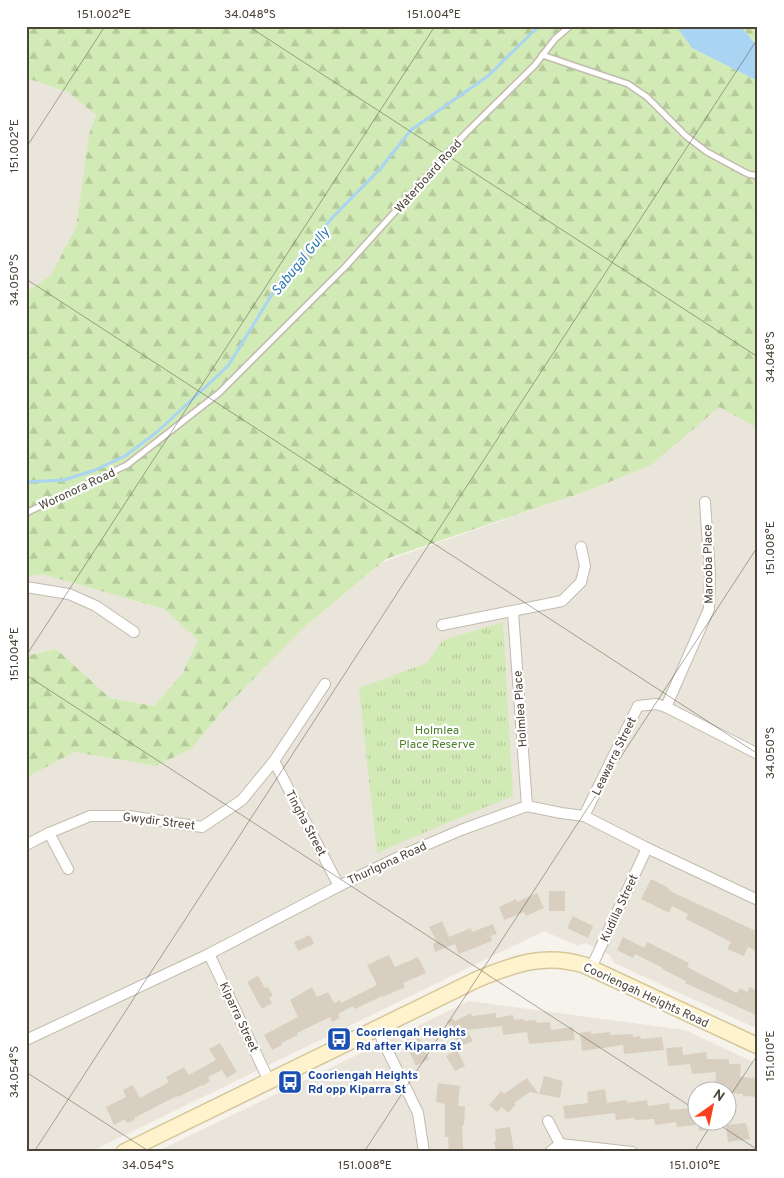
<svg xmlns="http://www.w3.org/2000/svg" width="784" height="1178" font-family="Overpass,sans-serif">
  <defs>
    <pattern id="grass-tufts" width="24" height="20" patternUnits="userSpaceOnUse" patternTransform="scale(1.25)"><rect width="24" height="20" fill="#d2eab5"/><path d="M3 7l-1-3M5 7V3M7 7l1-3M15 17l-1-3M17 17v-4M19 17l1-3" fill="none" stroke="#b6ca9c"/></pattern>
    <pattern id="forest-firs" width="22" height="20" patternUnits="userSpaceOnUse" patternTransform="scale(1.25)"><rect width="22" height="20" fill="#d2eab5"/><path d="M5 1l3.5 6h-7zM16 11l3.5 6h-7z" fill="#b6ca9c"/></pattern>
  </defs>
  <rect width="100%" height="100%" fill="#f6f3ec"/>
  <g fill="#eae5da" fill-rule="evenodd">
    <polygon points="26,78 68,92 96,114 89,134 76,227 51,275 26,292"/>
    <polygon points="719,406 758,428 758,1029 614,963 610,955 586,943 578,946 544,931 90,1152 26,1152 26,778 74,752 156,766 191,749 225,708 301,630 383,562 590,490 651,465"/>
    <polygon points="42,574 164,609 198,640 182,674 154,706 110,698 56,649 26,656 26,577"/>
    <path d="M469,1001l216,29 73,34v88h-602zM696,1090h30v30h-30z"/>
  </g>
  <polygon fill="url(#grass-tufts)" points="503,622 513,796 437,827 377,853 359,688 427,663 443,640"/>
  <g fill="url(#forest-firs)">
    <polygon points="26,26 676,26 692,48 758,81 758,428 719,407 651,465 590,490 386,559 301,630 225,708 191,749 156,766 74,752 26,778 26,656 56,649 110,698 154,706 182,674 198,640 164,609 42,574 26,577 26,292 51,275 76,227 89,134 96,115 68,92 26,78"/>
    <polygon points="737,26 758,26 758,47 742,28"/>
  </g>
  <polygon fill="#a9d4f2" points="676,26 737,26 742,28 758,47 758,81 692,48"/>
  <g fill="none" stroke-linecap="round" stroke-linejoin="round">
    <polyline stroke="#a9d4f2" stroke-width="3" points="26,482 64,480 95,470 125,456 157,432 228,366 282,278 332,218 380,169 411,130 488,76 539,26"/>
  </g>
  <g fill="#d8cfc1">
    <polygon points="651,879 669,888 668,890 758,932 758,952 748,947 744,956 727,949 731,942 686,919 688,914 672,906 669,913 641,899"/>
    <rect x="549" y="891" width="16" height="20"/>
    <polygon points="537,893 544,908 526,916 524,912 504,920 499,907 516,899 517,902"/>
    <polygon points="573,916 593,926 588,938 567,928"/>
    <polygon points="442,921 449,937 471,928 472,932 493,924 497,934 491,936 492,941 459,954 455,944 435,952 433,944 437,942 429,927"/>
    <polygon points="310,935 314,944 298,951 294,942"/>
    <polygon points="623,937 644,948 647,942 689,963 687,967 737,993 740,988 747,992 750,987 758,991 758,1016 685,983 686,981 662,969 663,968 635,954 633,958 617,950"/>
    <polygon points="389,955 395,967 418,957 426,973 403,983 405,987 383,997 382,996 355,1009 353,1006 338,1014 340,1018 332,1022 330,1017 297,1033 298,1035 281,1043 282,1045 272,1050 264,1035 298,1017 290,1000 312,987 317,997 328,992 334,1003 340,1000 341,1003 377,985 367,965"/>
    <polygon points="258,976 265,988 268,987 273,996 269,998 272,1003 262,1009 247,982"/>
    <polygon points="471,1013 472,1016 496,1013 496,1018 513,1015 514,1020 523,1019 524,1021 536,1020 537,1023 550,1022 551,1030 573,1027 575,1040 529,1044 527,1032 503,1035 502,1026 467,1030 473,1041 459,1047 447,1021 453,1018 455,1021"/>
    <polygon points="591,1031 591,1034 610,1032 611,1035 633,1034 633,1037 640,1036 641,1039 662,1037 664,1050 624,1054 623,1045 582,1051 580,1033"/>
    <polygon points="419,1038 429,1059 416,1066 406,1045"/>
    <polygon points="220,1043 237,1072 227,1078 222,1070 208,1077 210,1081 203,1086 202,1085 178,1097 177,1096 134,1118 135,1120 127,1123 125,1119 114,1125 106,1107 126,1097 123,1090 133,1085 140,1098 169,1082 166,1077 184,1067 189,1075 216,1060 209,1049"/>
    <polygon points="682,1047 683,1055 706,1052 707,1059 729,1059 729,1064 741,1064 740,1077 758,1078 758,1097 743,1096 743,1094 726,1093 726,1089 715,1089 716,1072 692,1074 690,1064 668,1066 666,1048"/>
    <polygon points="457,1050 465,1066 455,1071 446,1056"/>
    <polygon points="544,1076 563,1081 560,1098 539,1094"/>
    <polygon points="527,1078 539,1094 530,1092 514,1103 516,1104 508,1113 502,1107 497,1112 489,1105 501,1091 504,1094"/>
    <polygon points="438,1083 460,1086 458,1106 465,1106 464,1125 462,1125 463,1152 449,1152 448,1137 445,1137 445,1104 436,1102"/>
    <polygon points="605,1089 607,1103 627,1100 627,1103 647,1100 648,1106 669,1103 670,1110 694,1108 696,1125 677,1127 676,1122 655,1125 654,1119 635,1120 635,1118 616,1120 615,1113 565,1119 563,1106 588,1103 587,1092"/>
    <polygon points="698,1120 721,1120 722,1128 699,1131"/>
    <polygon points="746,1123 750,1139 728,1142 726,1125"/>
    <polygon points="510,1127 514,1152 496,1152 494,1141 496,1141 495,1129"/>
  </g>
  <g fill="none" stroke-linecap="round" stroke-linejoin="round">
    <defs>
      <g id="lane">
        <polyline points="542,55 628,84 647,97 686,136 707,152 748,174 758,176"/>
        <polyline points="26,513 127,465 219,393 346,266 466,133 535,65 555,39 570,26"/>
      </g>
      <g id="street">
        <polyline points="26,587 69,594 96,606 134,632"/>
        <polyline points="513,612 527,806"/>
        <polyline points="442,625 562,601 581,582 585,566 581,547"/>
        <polyline points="666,707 709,609 710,574 705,502"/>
        <polyline points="274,761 339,886"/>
        <polyline points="584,816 638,706 656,704 666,707 758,754"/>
        <polyline points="49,833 68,869"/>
        <polyline points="26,845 49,833 90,816 129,816 202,827 242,800 274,761 325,684"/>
        <polyline points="209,954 269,1081"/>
        <polyline points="591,968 647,848"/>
        <polyline points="377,1029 418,1113 424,1152"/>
        <polyline points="26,1040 209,954 339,886 405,854 461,830 527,806 561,813 584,816 647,848 758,900"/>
        <polyline points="548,1121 560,1144"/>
        <polyline points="550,1152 560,1144 632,1152"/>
      </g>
      <path id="secondary" d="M124,1152l354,-173c37,-15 66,-26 106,-14l174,81"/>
    </defs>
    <use href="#lane" stroke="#c2bbae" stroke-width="8"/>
    <use href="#street" stroke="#c2bbae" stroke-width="12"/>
    <use href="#secondary" stroke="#d6c79b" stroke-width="18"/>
    <use href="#lane" stroke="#fff" stroke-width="5"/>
    <use href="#street" stroke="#fff" stroke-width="10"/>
    <use href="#secondary" stroke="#fff3cd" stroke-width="15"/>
  </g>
  <path fill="none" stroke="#4b4439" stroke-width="1" stroke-opacity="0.45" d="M248,26l510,331M26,148l79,-122M26,279l732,475M26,656l409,-630M26,675l670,435M26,1072l124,80M726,1102l32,-48M712,1120l46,30M34,1152l724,-1114M364,1152l394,-606M694,1152l20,-32"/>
  <defs>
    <symbol id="bus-square" viewBox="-11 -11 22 22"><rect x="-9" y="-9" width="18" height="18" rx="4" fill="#1a4fb4" stroke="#fff"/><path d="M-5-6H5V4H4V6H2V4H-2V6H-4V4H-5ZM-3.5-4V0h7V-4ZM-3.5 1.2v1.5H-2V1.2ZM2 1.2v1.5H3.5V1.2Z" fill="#fff"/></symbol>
  </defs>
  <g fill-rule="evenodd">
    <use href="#bus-square" x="325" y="1025" width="28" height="28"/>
    <use href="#bus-square" x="276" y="1068" width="28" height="28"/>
  </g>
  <g text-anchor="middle" stroke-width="4.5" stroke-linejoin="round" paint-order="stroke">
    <g font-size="12" fill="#4b4439" stroke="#fff">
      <text transform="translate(428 176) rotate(-48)" y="4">Waterboard Road</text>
      <text transform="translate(77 489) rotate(-25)" y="4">Woronora Road</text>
      <text transform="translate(708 564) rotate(-91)" y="4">Marooba Place</text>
      <text transform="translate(520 709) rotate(-94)" y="4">Holmlea Place</text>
      <text transform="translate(614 756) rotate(-64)" y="4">Leawarra Street</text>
      <text transform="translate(159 821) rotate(7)" y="4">Gwydir Street</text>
      <text transform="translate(306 823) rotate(62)" y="4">Tingha Street</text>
      <text transform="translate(387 863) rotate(-25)" y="4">Thurlgona Road</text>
      <text transform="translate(619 908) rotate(-65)" y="4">Kudilla Street</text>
      <text transform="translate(646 995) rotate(25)" y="4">Cooriengah Heights Road</text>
      <text transform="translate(239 1017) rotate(65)" y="4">Kiparra Street</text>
    </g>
    <g font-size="12" fill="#4a7f2a" stroke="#fff">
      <text x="437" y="734">Holmlea<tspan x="437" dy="14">Place Reserve</tspan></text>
    </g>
    <g font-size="12" font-weight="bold" fill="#164399" stroke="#fff" text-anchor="start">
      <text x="356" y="1036">Cooriengah Heights<tspan x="356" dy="14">Rd after Kiparra St</tspan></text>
      <text x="308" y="1079">Cooriengah Heights<tspan x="308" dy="14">Rd opp Kiparra St</tspan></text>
    </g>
    <g font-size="14" font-style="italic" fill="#2e7ab2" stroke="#fff">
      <text transform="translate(300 261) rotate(-51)" y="5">Sabugal Gully</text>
    </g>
  </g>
  <rect width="784" height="1178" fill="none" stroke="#ffffff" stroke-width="55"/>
  <g transform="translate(712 1106) rotate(33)"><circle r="24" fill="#ffffff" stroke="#b7b4b0"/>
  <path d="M0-4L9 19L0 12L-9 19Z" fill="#fc3f1d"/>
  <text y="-8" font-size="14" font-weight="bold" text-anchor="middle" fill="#4b4439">N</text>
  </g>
  <rect x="28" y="28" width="728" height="1122" fill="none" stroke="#4b4439" stroke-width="2"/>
  <g font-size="12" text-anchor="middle" fill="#4b4439">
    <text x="104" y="18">151.002°E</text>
    <text x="250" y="18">34.048°S</text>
    <text x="434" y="18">151.004°E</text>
    <text transform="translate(14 146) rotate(-90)" y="4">151.002°E</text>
    <text transform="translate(14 280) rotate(-90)" y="4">34.050°S</text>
    <text transform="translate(770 357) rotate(-90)" y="4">34.048°S</text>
    <text transform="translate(770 548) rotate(-90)" y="4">151.008°E</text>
    <text transform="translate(14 654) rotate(-90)" y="4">151.004°E</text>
    <text transform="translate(770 753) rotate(-90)" y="4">34.050°S</text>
    <text transform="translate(770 1056) rotate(-90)" y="4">151.010°E</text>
    <text transform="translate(14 1072) rotate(-90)" y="4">34.054°S</text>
    <text x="148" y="1169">34.054°S</text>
    <text x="365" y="1169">151.008°E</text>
    <text x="695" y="1169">151.010°E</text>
  </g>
</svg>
